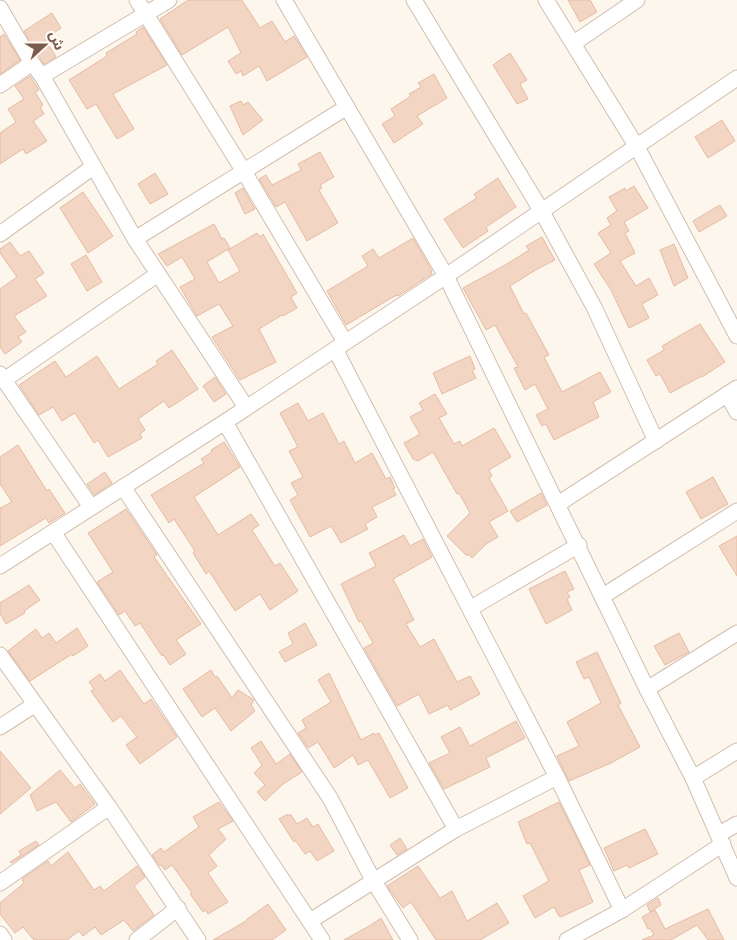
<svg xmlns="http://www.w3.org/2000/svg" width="737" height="940" font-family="Mulish,'Noto Sans Arabic',sans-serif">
  <rect width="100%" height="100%" fill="#fdf6ec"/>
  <g fill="#f3d5c3" stroke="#e6bba3">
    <polygon points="188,0 242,0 260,28 272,21 285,42 294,36 307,57 267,81 259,66 243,76 241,71 236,74 228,61 241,53 228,27 182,55 160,19"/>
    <polygon points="568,0 590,0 597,12 580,22"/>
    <polygon points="52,13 61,28 45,39 56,57 44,64 24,31"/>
    <polygon points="143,27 167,65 113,94 134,129 117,139 96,104 87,109 69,80 107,56 106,53 137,34 136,32"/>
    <polygon points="4,34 20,60 0,74 0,37"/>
    <polygon points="510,53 527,80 520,84 528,99 517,104 493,65"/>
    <polygon points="434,74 447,98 417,116 423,124 394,143 382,124 395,116 391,109 411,96 409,94 421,87 418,83"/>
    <polygon points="30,76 39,90 35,92 43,105 40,107 44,114 33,121 47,141 26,154 23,149 0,164 0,133 16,122 8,109 24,99 15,86"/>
    <polygon points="241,101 243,105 248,102 263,120 243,135 230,106"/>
    <polygon points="722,120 735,141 708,158 695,137"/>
    <polygon points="320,152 334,177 320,185 322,188 319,190 338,223 307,241 285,202 276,207 259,179 266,175 272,185 301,170 298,164"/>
    <polygon points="155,173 168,194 150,204 138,184"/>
    <polygon points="498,178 516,207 486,227 488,231 463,248 444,219 477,198 474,194"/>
    <polygon points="634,186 648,208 624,222 629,231 625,233 635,253 620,261 636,286 649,278 658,295 642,304 649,318 629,328 611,290 594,264 611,253 598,233 611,225 607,218 617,211 609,197 625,188 626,191"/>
    <polygon points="243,188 255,209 245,214 235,193"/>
    <polygon points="83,192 113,236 88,253 60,208"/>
    <polygon points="720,205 727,216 699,232 693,221"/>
    <polygon points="214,224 222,239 224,238 230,248 207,262 219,283 240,271 228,250 257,233 260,237 263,234 297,293 291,297 297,308 283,316 282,315 259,329 276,362 240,380 212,337 233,326 219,304 197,316 180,287 195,279 182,257 167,266 158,254"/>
    <polygon points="542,237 555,260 539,268 510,286 524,314 526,313 549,355 544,357 562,392 600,372 611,392 593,402 599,417 554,440 546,424 542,426 536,415 548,409 535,384 525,390 514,368 518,367 495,325 486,330 463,288 507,264 529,250 526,246"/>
    <polygon points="413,238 432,271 431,272 432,274 398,296 397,295 393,297 346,325 327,291 368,266 362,256 373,249 379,258"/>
    <polygon points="10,242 20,256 29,251 44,273 35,279 47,296 14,316 26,332 18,337 22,342 5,354 0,347 0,289 17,277 0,253 0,249"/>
    <polygon points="674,244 688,278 674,286 660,250"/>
    <polygon points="86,255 102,282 87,291 71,264"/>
    <polygon points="700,324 725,362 702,377 702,376 670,393 660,374 656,376 647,360 664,350 662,346"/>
    <polygon points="172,350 198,389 169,408 164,401 138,419 145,430 140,434 142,438 108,457 98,440 94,443 75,413 62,421 53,407 39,415 19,385 55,361 66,377 97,356 119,389 158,364 156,361"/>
    <polygon points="470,356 475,369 472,370 476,378 442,394 433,373"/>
    <polygon points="215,377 226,394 214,402 203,386"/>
    <polygon points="435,394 447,414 439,418 454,444 460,441 462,446 494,428 511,457 489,470 492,476 489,478 508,511 489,522 498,537 486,544 472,558 469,554 467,556 447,536 470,513 459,493 457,494 433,452 418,461 413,459 404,443 420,434 410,417 423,410 419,403"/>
    <polygon points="298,403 308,421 323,413 339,444 344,441 355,463 372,453 386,479 390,477 395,488 393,489 396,495 372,507 377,517 365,524 368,529 341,543 331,526 310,537 290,500 298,495 291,483 303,477 289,451 298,447 280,413"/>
    <polygon points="224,442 240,467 194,497 218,535 251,514 259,525 252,530 275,566 280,563 298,591 270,610 260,594 235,611 209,571 206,574 193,553 195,551 174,519 169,523 151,495 204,463 201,459 212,452 211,450"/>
    <polygon points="18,445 47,491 49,489 65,513 49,523 46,518 0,546 0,508 12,502 0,484 0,457"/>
    <polygon points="105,472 112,483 94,495 87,484"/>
    <polygon points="713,477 728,504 701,519 686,492"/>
    <polygon points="541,493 547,505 517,522 510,511"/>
    <polygon points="126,509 157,555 154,557 201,624 176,640 186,654 170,665 163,654 162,656 140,623 135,626 125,611 119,615 97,582 113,572 88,533"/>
    <polygon points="404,535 410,546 423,539 432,557 393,579 414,620 406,624 420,647 434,639 457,682 470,676 480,694 450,710 448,705 429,714 419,694 397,706 364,648 373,643 361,621 359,622 341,584 376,566 369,553"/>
    <polygon points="737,536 737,576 719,546"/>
    <polygon points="565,571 574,589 567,592 570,597 567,599 572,610 546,624 529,589"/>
    <polygon points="29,585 40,600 24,611 25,613 6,624 0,613 0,603"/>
    <polygon points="305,623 317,645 285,662 279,652 293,644 288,633"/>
    <polygon points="77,628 88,646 73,656 72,654 30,681 8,651 36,629 42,638 49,633 56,643"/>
    <polygon points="679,633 689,652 665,665 654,646"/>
    <polygon points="597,652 621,703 618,705 640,747 611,763 569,781 557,756 579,746 567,722 601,703 589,677 584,679 576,662"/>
    <polygon points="120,670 144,704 151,699 177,737 140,764 126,745 137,737 121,716 113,722 91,691 94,689 89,682 100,674 105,681"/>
    <polygon points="211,670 215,677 217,676 232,698 238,690 254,700 251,705 255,711 231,731 215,708 202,717 183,689"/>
    <polygon points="329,673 361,740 374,733 375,735 379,733 408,788 390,798 368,760 358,765 353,755 334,768 318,742 308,748 298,733 306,728 302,720 331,702 318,680"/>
    <polygon points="516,721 525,738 486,758 490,767 444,789 429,763 450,753 441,737 460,727 470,746"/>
    <polygon points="261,741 276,764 290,754 302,772 283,784 265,801 257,792 265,785 254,773 262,765 251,748"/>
    <polygon points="0,751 31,788 0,814"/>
    <polygon points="60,770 75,788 80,784 95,804 71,822 56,802 37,811 30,795"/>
    <polygon points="219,802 233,821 218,829 226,839 209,855 217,866 208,873 228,902 208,914 206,910 203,912 190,894 192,893 172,865 165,870 161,865 160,866 152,855 161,848 164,852 199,827 193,817"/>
    <polygon points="559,802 590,865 579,870 593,902 561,917 559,916 554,907 535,918 523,896 549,881 530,843 527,844 518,822"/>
    <polygon points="286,815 291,815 297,824 307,818 313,827 318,824 334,851 317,861 310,851 305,854 296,841 294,842 279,819"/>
    <polygon points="645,829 658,854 629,868 627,865 614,871 604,848"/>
    <polygon points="400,838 407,849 397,855 390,845"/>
    <polygon points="36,841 39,845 12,863 10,862 21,855 19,851"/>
    <polygon points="68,852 94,890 100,886 104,891 137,866 145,877 134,886 154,915 133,931 124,920 101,935 95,927 83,936 79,931 67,940 34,940 23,927 15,933 0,914 0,903 24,883 22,879 48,861 51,866"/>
    <polygon points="418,866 440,898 452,891 467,921 497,903 509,923 480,940 436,940 411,902 403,908 387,886"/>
    <polygon points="658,898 661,905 650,912 647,905"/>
    <polygon points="268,904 286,930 272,940 213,940 246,921 246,920"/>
    <polygon points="708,909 724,940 708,940 697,925 671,940 642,940 654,935 650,928 648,929 642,917 655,910 665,929"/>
    <polygon points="381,918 393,940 344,940 371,925"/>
  </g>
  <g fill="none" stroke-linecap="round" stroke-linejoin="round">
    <defs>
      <g id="minor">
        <polyline points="137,0 243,170 345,342"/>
        <polyline points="284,0 446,276 647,689 693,778 737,878"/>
        <polyline points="414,0 541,210 594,307 656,441"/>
        <polyline points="546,0 637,147 737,336"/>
        <polyline points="0,8 32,63 42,76 135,239 246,407"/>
        <polyline points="574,43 637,0"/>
        <polyline points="42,76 169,0"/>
        <polyline points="0,85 32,63"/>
        <polyline points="0,234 93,167"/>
        <polyline points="135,239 347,107"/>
        <polyline points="335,349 557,777 622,910"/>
        <polyline points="0,374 91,507"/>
        <polyline points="4,380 158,274"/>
        <polyline points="727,394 737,412"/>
        <polyline points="225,422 456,829"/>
        <polyline points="123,487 330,798 373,880 410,940"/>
        <polyline points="558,504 737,388"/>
        <polyline points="53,532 322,940"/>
        <polyline points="0,566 225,422 446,276 737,78"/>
        <polyline points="603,596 737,511"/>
        <polyline points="471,608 579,545"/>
        <polyline points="0,655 109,807 198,940"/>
        <polyline points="647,689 737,633"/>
        <polyline points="0,727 34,705"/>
        <polyline points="693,778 737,751"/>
        <polyline points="719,834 737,824"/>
        <polyline points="0,883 109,807"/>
        <polyline points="310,921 456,829 557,777"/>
        <polyline points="0,934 4,940"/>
        <polyline points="137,940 178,908"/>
        <polyline points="567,940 622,910 723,844"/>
      </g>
    </defs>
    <use href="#minor" stroke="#d1beb0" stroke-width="17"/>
    <use href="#minor" stroke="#fff" stroke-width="15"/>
  </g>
  <g transform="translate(45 45) rotate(69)" stroke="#fffaf3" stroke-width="4" paint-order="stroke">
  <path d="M0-4L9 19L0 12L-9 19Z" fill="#7a5c4d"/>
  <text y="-8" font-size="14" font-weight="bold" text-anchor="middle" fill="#7a5c4d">ش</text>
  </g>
</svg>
